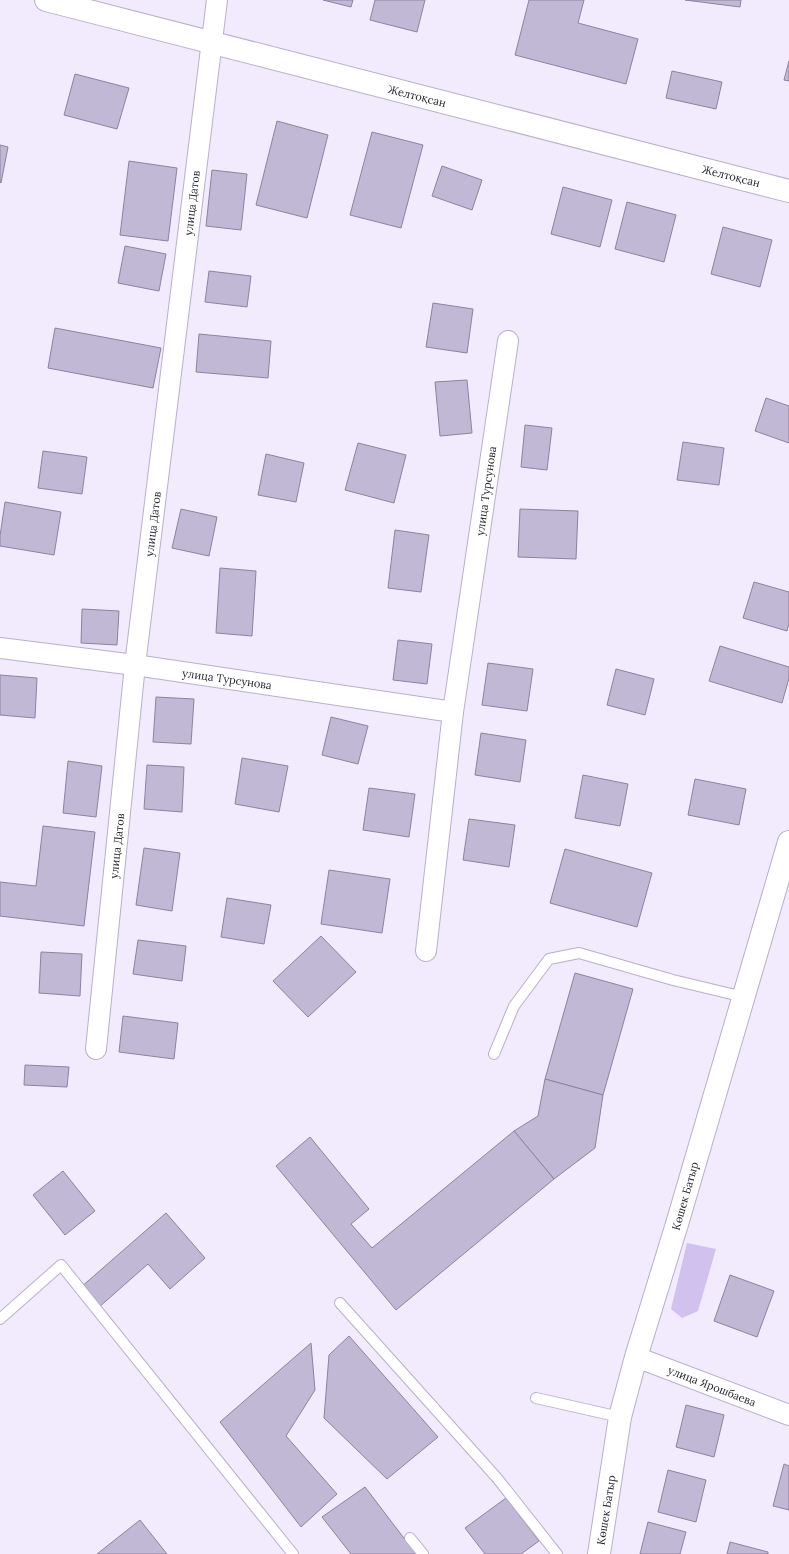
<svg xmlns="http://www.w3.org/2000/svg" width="789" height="1554" font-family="Lora,serif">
  <rect width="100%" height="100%" fill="#f1ebfd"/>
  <polygon fill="#d1c1ef" points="687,1243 716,1249 698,1311 682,1318 671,1309"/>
  <g fill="#c1b8d5" stroke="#8d839f">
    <polygon points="323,0 353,0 351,7"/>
    <polygon points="375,0 425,0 417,32 370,20"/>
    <polygon points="529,0 584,0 578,23 638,39 626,84 515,55"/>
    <polygon points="685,0 741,0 740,7"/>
    <polygon points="789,61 789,81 784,80"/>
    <polygon points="672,71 722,82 716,109 666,98"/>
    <polygon points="75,74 129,88 117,129 64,115"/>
    <polygon points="277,121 328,135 307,218 256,205"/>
    <polygon points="372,132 423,145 401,228 350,215"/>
    <polygon points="0,145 8,147 1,183 0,182"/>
    <polygon points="129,161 177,168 168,241 120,235"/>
    <polygon points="442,166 482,180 472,210 432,196"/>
    <polygon points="212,170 247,174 241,230 206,226"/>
    <polygon points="563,187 612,200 600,247 551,234"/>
    <polygon points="627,202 676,215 664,262 615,249"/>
    <polygon points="723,227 772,240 760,287 711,274"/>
    <polygon points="125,246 166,254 159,291 118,283"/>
    <polygon points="209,271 251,276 247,307 205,302"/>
    <polygon points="433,303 473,309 467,353 426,347"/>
    <polygon points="55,328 161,348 153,388 48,368"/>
    <polygon points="199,334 271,341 268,378 196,372"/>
    <polygon points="467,380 472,433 440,436 435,382"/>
    <polygon points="766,398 789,406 789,443 755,431"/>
    <polygon points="525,425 552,428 547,470 521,467"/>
    <polygon points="683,442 724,448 719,485 677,480"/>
    <polygon points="358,443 406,455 394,503 345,490"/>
    <polygon points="43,451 87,457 82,494 38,488"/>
    <polygon points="266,454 304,463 296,502 258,495"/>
    <polygon points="5,502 61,512 54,555 0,546 0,536"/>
    <polygon points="181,509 217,517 209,556 172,548"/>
    <polygon points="520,509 578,511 576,559 518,557"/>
    <polygon points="395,530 429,535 421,592 388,588"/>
    <polygon points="220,568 256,571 252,636 216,633"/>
    <polygon points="754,582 789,592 789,623 787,631 743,618"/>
    <polygon points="82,609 119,611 117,645 81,643"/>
    <polygon points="398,640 432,644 427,684 393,680"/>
    <polygon points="720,646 789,667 789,678 782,703 709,681"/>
    <polygon points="488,663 533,669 527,711 482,705"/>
    <polygon points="616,669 654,679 645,715 607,705"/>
    <polygon points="0,675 37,678 35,718 0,715"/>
    <polygon points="156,697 194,699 191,744 153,742"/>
    <polygon points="331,717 368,726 358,764 322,755"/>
    <polygon points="481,733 526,740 520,782 475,775"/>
    <polygon points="242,758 288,766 279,812 235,804"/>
    <polygon points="68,761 102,766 96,817 63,813"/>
    <polygon points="147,765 184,767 182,812 144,809"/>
    <polygon points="583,775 628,784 620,826 575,818"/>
    <polygon points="695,779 746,789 739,825 688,815"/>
    <polygon points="369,788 415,794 409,837 363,830"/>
    <polygon points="469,819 515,825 509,867 463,860"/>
    <polygon points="43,826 95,832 84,926 0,916 0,882 36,886"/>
    <polygon points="144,848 180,853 172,911 136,905"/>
    <polygon points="565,849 652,873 637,927 550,903"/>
    <polygon points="329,870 390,879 382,933 321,924"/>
    <polygon points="227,898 271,905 264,944 221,937"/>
    <polygon points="321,936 356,972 308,1017 273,981"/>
    <polygon points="138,940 186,946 182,981 133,974"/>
    <polygon points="41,952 82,954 80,996 39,993"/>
    <polygon points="575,973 633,989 603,1095 545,1079"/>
    <polygon points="123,1016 178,1023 174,1059 119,1052"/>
    <polygon points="25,1065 69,1067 67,1087 24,1085"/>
    <polygon points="545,1079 603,1095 595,1148 554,1179 514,1131 538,1116"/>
    <polygon points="514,1131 554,1179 396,1310 276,1166 310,1137 369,1209 351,1224 372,1248"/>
    <polygon points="63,1171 95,1211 65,1235 33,1195"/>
    <polygon points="166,1213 205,1258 170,1289 148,1264 98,1308 80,1288"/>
    <polygon points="730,1275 774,1291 757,1337 714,1321"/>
    <polygon points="349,1336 438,1437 387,1479 324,1418 329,1355"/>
    <polygon points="311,1343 315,1390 286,1436 337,1494 301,1527 220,1422"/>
    <polygon points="686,1405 724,1415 714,1457 676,1447"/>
    <polygon points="784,1464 789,1466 789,1510 773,1506"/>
    <polygon points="668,1470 706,1480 696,1522 658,1512"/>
    <polygon points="365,1487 416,1554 351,1554 322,1517"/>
    <polygon points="506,1498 539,1541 521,1554 485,1554 465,1528"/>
    <polygon points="140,1520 167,1554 97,1554"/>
    <polygon points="648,1522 686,1532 680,1554 640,1554"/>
    <polygon points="730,1542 768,1552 768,1554 727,1554"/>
  </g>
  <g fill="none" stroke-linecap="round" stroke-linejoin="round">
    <defs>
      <g id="lane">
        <polyline points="494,1054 514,1006 549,959 579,953 673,980 744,997"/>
        <polyline points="340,1303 497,1478 557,1554"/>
        <polyline points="0,1319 61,1265 293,1554"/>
        <polyline points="536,1398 620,1417"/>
        <polyline points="410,1538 423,1554"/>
      </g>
      <g id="street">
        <polyline points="0,648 135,665 453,712"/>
        <polyline points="426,951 453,712 508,341"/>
        <polyline points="96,1049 135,665 217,0"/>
        <polyline points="636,1357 789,1415"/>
      </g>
      <g id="secondary">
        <polyline points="46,0 789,191"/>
        <polyline points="599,1554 620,1417 636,1357 677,1224 789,842"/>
      </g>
    </defs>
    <use href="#lane" stroke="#b9afcc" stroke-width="12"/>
    <use href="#street" stroke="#b9afcc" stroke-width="22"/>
    <use href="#secondary" stroke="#b9afcc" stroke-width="24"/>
    <use href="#lane" stroke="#fff" stroke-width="10"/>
    <use href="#street" stroke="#fff" stroke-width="20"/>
    <use href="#secondary" stroke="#fff" stroke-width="22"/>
  </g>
  <g text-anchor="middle" stroke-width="3" stroke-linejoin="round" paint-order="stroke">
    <g font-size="11" fill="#28242f" stroke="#fff">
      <text transform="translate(417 96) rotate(14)" y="4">Желтоқсан</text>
      <text transform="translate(731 176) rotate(14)" y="4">Желтоқсан</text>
      <text transform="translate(192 203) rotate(-83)" y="4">улица Датов</text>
      <text transform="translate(486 491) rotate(-82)" y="4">улица Турсунова</text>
      <text transform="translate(153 524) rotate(-83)" y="4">улица Датов</text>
      <text transform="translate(227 679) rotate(8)" y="4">улица Турсунова</text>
      <text transform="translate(117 846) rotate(-84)" y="4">улица Датов</text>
      <text transform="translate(685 1196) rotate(-74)" y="4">Көшек Батыр</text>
      <text transform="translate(712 1386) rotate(21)" y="4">улица Ярошбаева</text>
      <text transform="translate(606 1510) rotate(-81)" y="4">Көшек Батыр</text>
    </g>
  </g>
</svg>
